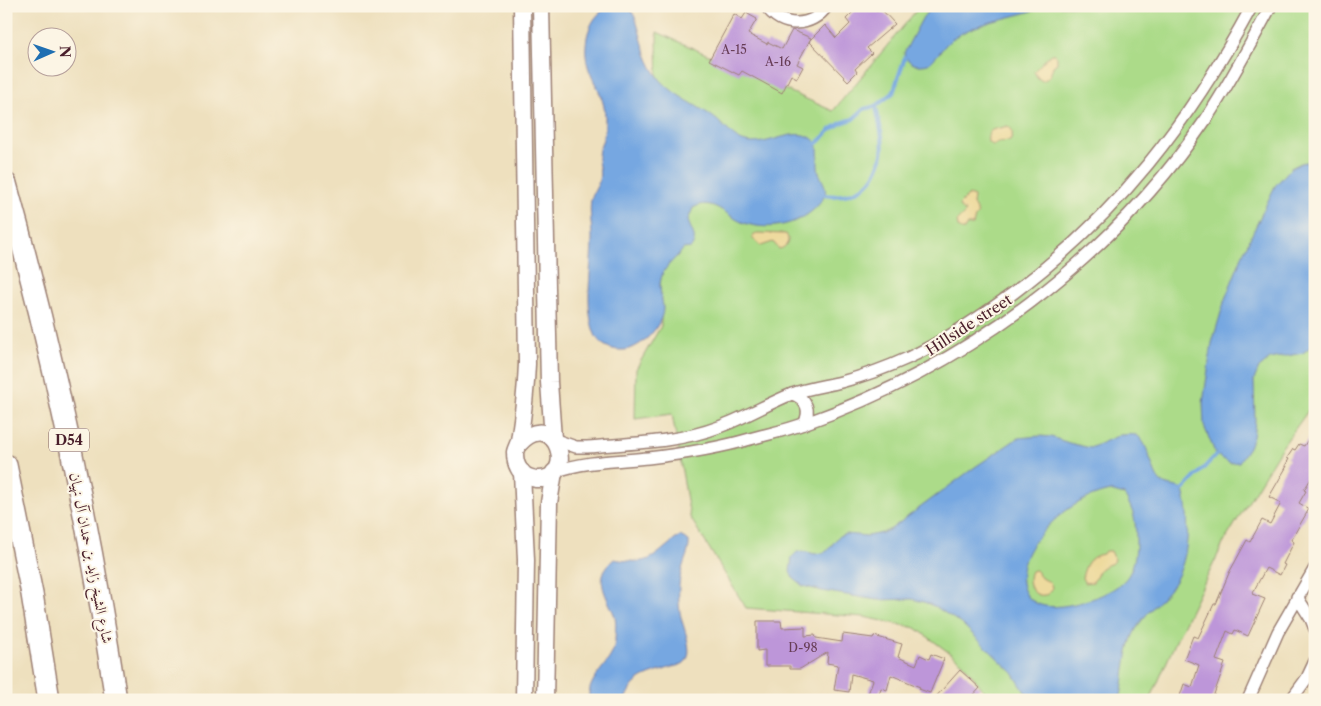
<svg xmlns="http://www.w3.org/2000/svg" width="1321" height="706" font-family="'Libre Caslon Text',Amiri,serif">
  <rect width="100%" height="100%" fill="#fcf5e5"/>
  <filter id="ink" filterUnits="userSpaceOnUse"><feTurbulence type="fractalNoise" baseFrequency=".02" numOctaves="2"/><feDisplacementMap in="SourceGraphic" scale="10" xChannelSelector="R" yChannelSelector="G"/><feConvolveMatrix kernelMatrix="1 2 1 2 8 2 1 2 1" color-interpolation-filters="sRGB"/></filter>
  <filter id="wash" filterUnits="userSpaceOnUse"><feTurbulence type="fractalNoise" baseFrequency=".0096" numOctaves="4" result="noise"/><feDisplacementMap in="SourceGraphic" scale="20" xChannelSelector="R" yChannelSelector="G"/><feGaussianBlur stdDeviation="1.12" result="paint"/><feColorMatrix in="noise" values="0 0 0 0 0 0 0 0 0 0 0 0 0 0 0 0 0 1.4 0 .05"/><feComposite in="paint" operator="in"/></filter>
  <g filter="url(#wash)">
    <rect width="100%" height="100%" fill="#eee0be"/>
    <polygon fill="#acdb89" stroke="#7b7d5a" points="920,6 1315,6 1315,401 1280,450 1224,542 1176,641 1150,700 991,700 963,663 916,628 864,617 746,608 690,517 672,414 635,419 636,369 661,326 657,32 833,111"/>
    <g fill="#eeda9e" stroke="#9c7c64">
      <path d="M1051,54h3l3,3v6l-4,3c-2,8 -3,12 -11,15l-5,-4 -3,-6c7,-6 10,-12 17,-17z"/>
      <path d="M1007,126c7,2 6,10 3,15l-12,1 -5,3 -5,-3c-2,-15 8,-12 19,-16z"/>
      <polygon points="969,195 974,197 973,204 978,214 975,217 973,225 967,225 964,230 961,230 958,227 957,221 966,212 960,208 959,205"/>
      <path d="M757,233l29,1c5,7 0,14 -7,15l-6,-7 -12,4 -9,-8 1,-2z"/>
      <path d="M1105,551h6l4,9 -2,3c-18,6 -11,6 -20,19l-8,1 -3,-5c3,-13 7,-22 21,-24z"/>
      <path d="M1034,570l3,1 4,7c5,3 10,2 11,10l-4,6c-14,6 -23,-10 -17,-23z"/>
    </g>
    <g fill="#76a7e1" stroke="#606386" fill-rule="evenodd">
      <path d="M612,6c15,0 20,1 25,17 5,16 8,34 18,49 13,23 43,32 62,48 6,5 11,11 17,16 23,19 51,-8 73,0 18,6 8,23 12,36 4,13 12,17 1,31 -17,21 -50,29 -76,20 -17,-6 -31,-27 -51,-15l-5,12c2,10 11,17 3,28l-8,1 -2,3c-7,8 -18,16 -20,27 -3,10 2,20 2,30 -1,18 -21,39 -39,41 -12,1 -26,-5 -30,-18 -10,-28 -2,-65 -2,-94 0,-12 -3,-25 -1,-38 1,-7 7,-13 8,-20 2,-8 -1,-15 -1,-23 0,-7 3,-12 5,-18 2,-7 2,-15 2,-23 -1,-31 -25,-41 -18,-79 3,-14 11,-27 25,-31z"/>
      <path d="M933,6h114c-31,12 -67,14 -95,33 -9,7 -15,19 -24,25 -11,3 -20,0 -24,-11l19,-36z"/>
      <polygon points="1315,160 1315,343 1303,353 1270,359 1259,368 1254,380 1255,422 1253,437 1249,447 1239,462 1230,463 1216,455 1204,426 1203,403 1212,343 1225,299 1245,249 1275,186 1291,168 1301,163"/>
      <path d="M1120,435c5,0 11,-1 16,0 12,5 15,34 23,45 7,8 16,4 24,10 8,31 7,74 -14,100 -11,13 -24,24 -33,39 -12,22 -10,47 -16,71h-90l-17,-27 -51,-49 -26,-17 -12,-5 -12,-3 -35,1 -55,-9 -19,-5 -10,-8 -3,-7 2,-14 5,-5 6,-1 12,3 7,-1 5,-2 12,-15 6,-2 22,2 15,-3 9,-4 84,-62 43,-29 22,-2 11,1 18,6 21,5zM1110,491l14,4c11,17 12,28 12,47 0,12 -2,24 -8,34 -12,19 -66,36 -87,29 -28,-9 -21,-44 -8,-61 20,-27 45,-46 77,-53z"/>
      <path d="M680,536l9,5c1,10 -5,19 -7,29 -4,13 -4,29 -2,42 2,14 16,41 4,51 -4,3 -10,3 -15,5 -21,8 -35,8 -44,32h-36c-3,-24 26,-37 26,-59 0,-8 2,-20 -1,-27 -9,-21 -21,-37 0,-55 41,7 36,-2 66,-23z"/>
    </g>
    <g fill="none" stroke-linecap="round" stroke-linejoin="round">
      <g stroke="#76a7e1" stroke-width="4">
        <polyline points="817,144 829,131 841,123 853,119 864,109 876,106"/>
        <path d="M825,195c30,4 52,-11 57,-41 3,-15 -4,-33 -6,-48l17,-13 12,-36"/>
        <polyline points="1183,490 1216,455"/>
      </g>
    </g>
    <g id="blocks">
      <g fill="#bd96d9">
        <polygon points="859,6 873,6 878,12 881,9 895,24 867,48 872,53 855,69 857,72 848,81 809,41 825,25 836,38 850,24 846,19"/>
        <polygon points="746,13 757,19 748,34 767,44 768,42 782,49 792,30 811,38 797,64 803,67 797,78 791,75 782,93 742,71 739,75 709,60 734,14 742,19"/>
        <polygon points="1315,428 1315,472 1304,490 1306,491 1299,503 1309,509 1291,540 1294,542 1283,564 1285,565 1280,575 1266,568 1252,594 1265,599 1248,636 1235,630 1233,634 1227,631 1216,660 1225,663 1212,700 1192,700 1180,696 1184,684 1192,687 1199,665 1184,659 1193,636 1198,638 1214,604 1216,604 1229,573 1247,540 1250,542 1262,520 1270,524 1281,503 1269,497 1287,466 1285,466 1289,459 1287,458 1293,449 1295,450 1299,444 1304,446"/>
        <polygon points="757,621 781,621 782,628 805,627 805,636 815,635 816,638 842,642 843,634 873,638 874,636 902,644 898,657 916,665 920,655 929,659 931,654 944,659 930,693 919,689 920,687 891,675 887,690 881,688 878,697 868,694 873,680 851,674 849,692 834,690 838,665 827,663 828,652 800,669 790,669 790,666 765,666 765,650 757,651"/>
        <polygon points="960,670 980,688 969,700 933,700"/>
      </g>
    </g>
  </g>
  <g filter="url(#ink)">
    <use href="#blocks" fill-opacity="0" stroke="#9c8074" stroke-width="1"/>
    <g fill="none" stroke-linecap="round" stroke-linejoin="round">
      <defs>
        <g id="street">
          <path d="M766,6c15,23 46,22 61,0"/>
          <path d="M792,394c15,5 19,17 12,30"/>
          <path d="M553,439l23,8h11c44,-4 90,-4 132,-20 25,-9 48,-23 73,-33 16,-6 33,-8 49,-12 23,-6 45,-14 67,-24 37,-17 71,-40 104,-64 105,-78 178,-173 240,-288"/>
          <path d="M554,472c30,-11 63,-11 94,-14 34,-4 68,-9 102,-19 18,-5 38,-9 56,-16 159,-56 304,-163 400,-304 24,-36 44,-74 65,-113"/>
          <polyline points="1297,597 1311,619 1315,629"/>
          <polyline points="1248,700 1278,632 1315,568"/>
          <polyline points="1291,700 1307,678 1315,661"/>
        </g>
        <g id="secondary">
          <polyline points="541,6 549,382 553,439"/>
          <path d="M519,444c37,-40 61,38 17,35 -7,-1 -15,-5 -18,-12 -3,-5 -3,-10 -3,-15 1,-4 3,-7 4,-11 4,-26 7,-51 8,-77l-5,-358"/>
          <polyline points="522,472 526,560 524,700"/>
          <polyline points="545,700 549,503 554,472"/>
        </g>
        <g id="highway">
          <path d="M6,184c47,169 84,342 110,516"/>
          <polyline points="6,465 32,594 49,700"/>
        </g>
      </defs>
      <use href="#street" stroke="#9c8074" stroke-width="14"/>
      <use href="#secondary" stroke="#9c8074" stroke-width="19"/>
      <use href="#highway" stroke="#9c8074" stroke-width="24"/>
      <use href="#street" stroke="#fff" stroke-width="11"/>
      <use href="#secondary" stroke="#fff" stroke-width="16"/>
      <use href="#highway" stroke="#fff" stroke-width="21"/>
    </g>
  </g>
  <g text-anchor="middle" stroke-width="4" stroke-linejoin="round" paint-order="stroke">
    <g font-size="12" fill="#673d56">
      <text x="734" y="54">A-15</text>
      <text x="778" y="66">A-16</text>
      <text x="803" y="652">D-98</text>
    </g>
    <rect fill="#fcf5e5" stroke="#7f5f63" stroke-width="1" x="49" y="428.5" width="40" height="23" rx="4"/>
    <g font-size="14" font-weight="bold" fill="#4a1f2b">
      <text x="69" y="445">D54</text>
    </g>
    <g font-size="15" fill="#4a1f2b" stroke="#fcf5e5">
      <text transform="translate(969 325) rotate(-33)" y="5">Hillside street</text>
      <text transform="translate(91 558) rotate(79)" y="5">شارع الشيخ زايد بن حمدان آل نهيان</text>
    </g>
  </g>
  <rect width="1321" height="706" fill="none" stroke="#fcf5e5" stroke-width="25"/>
  <g transform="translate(52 52) rotate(88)"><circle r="24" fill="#fcf5e5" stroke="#b59f9b"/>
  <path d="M0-4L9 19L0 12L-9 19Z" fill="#1f6fb2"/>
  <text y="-8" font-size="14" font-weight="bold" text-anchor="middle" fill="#4a1f2b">N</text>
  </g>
</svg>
